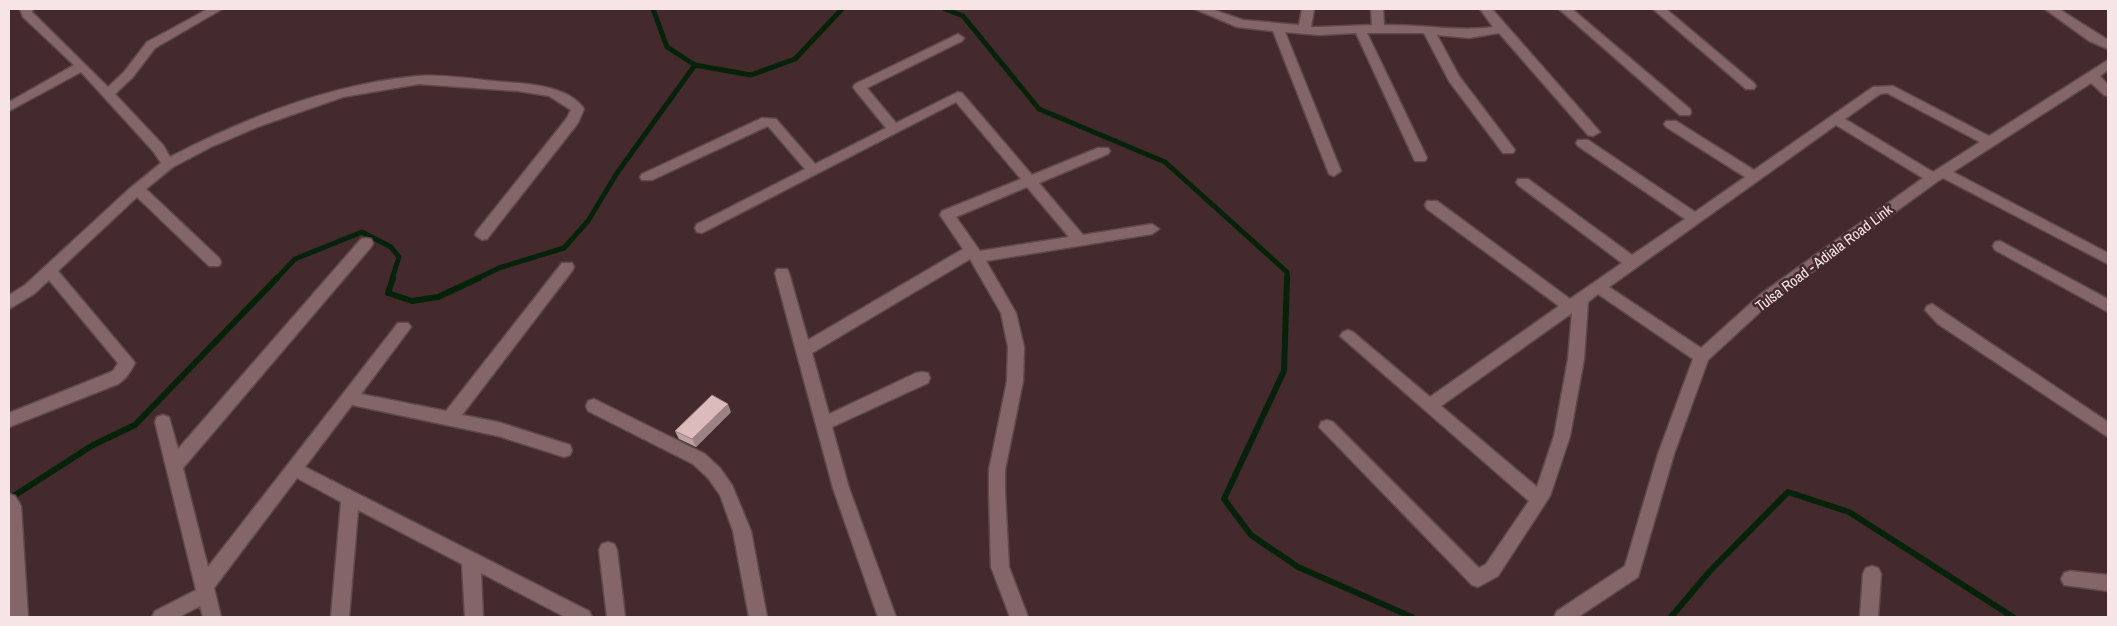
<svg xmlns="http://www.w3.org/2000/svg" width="2117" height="626" font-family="'Archivo Narrow',sans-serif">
  <rect width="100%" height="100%" fill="#442a2c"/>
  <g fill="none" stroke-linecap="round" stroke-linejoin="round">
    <g stroke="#05230a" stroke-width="5">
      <polyline points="653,9 667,47 695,65 751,75 795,59 842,9"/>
      <polyline points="945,9 963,16 1039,109 1165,162 1287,272 1287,279"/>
      <polyline points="276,279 295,259 362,232 391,247 399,257 392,279"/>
      <polyline points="476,279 499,268 564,248 588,221 617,173 695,65"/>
    </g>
    <g stroke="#05230a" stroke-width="6">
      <polyline points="393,278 388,293 412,301 438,297 479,278"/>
      <polyline points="1287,278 1284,371 1224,499 1251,535 1298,567 1412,617"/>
      <polyline points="9,499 93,445 135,425 277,278"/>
      <polyline points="1671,617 1710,571 1788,492 1849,512 2013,617"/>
    </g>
    <defs>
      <g id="minor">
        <path d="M20,9h13l-1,3 76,75 16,-15 23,-30 61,-33h14l-67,39 -23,30 -17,16 48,51 7,12c77,-40 161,-73 248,-81 26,-2 60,4 86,6 25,2 65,4 80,27l-6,14 -91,116 -5,1 -7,-5 2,-4 90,-113 4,-8 -22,-14 -31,-5 -99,-7 -76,13 -83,29 -47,20 -40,21 -27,22 73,69 2,4 -2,4h-10l-72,-69 -79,74 74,88 3,4c-5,9 -9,16 -17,21l-109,43v-14l97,-39 7,-3 5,-8 -69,-83 -15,14 -25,15v-14l16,-10 104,-96 32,-26 -8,-12 -72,-79 -72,39v-9l65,-37 -51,-48z"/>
        <path d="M1195,9h16l32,11 56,5 3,-16h12l-3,18h8l53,-2 -1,-16h12l1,16c37,-1 72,7 109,2l-13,-18h12l108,123 -7,4 -5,-1 -89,-102 -30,5 -32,-3 22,41 56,74 -2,3h-10l-54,-72 -25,-48h-57l60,125 -2,3h-10l-59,-128 -37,2 -34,-3 56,139 -7,5 -5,-2 -56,-143 -36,-4z"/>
        <polygon points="1559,9 1572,9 1690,109 1691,112 1690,115 1680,115"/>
        <polygon points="1653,9 1666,9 1754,83 1756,86 1754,89 1746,89"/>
        <polygon points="2045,9 2059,9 2108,40 2108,49 2089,41"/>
        <path d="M958,34l6,4 -2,3 -95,47 29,35 62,-31 4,1 70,82 66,-27h10l2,3 -2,3 -69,29 44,52 69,-11 7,5 -7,5 -166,27 30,52 8,34 -1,34 -18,89v23l4,74 19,50h-18l-19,-50 -2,-74v-23l18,-89 1,-34 -7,-34 -31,-54 -158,94 17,61 87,-41 6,-1 6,1 2,5 -2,5 -96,44 17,61 47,129h-18l-45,-129 -58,-215 2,-4h10l2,4 19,67 155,-91 -23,-34 2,-4 79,-32 -65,-77 -254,131 -5,-1 -2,-4 2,-4 108,-55 -37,-43 -116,54h-10l-2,-3 2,-3 120,-56 14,1 39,45 71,-36 -31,-38 -2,-3 2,-3zM1027,187l42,50 -89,14 -24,-34z"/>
        <path d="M2108,60v10l-8,6 8,9v11l-4,-1 -13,-12 -138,89 155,81v11l-165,-86 -5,3 -167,121 -63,58 -34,94 -36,123 -60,40h-24l3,-6 68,-45 33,-112 35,-95 -95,-65 -10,8 -4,57 -14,77 -20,60 -52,80 -20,11 -6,-2 -153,-158 2,-5 6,-2 6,2 146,146 7,-4 43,-63 -189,-165 3,-4 5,-2 5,2 77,65 129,-91 -132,-97 -2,-4 2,-4h10l133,98 52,-36 -104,-78 -2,-3 2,-3h10l104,76 53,-36 -107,-73 -2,-3 2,-3h10l107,72 50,-35 -79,-50 -2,-3 2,-3h10l78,49 119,-83 20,-1 96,50zM1887,93l93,49 -47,30 -88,-53 35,-25zM1836,125l87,53 -162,116 -60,54 -92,-61zM1572,313l-4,46 -14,77 -17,51 -96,-81z"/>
        <polygon points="366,238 371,239 373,243 371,247 183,468 208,567 398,323 408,323 411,327 361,394 446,411 562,263 572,263 574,267 572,271 462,415 498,422 570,445 572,450 570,455 564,457 498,436 352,405 305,467 589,611 592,617 565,617 481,573 483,617 465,617 462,564 358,510 349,617 331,617 341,502 297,478 214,588 221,617 203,617 200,606 179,617 152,617 155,611 196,590 155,422 157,417 163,415 169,417 178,449 361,239"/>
        <polygon points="2000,241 2108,299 2108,312 1995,250 1993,246 1995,242"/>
        <polygon points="1932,304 2108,422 2108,437 1938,324 1925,310 1927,306"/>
        <polygon points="594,399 705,454 720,468 732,485 751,531 767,617 749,617 733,531 720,495 708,478 693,464 588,411 586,406 588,401"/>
        <polygon points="9,494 15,496 21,506 28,617 10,617"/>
        <polygon points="608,542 614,544 617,550 625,617 607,617 599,550 602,544"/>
        <polygon points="1872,566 1878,568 1881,574 1878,617 1860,617 1863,574 1866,568"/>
        <polygon points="2070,571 2108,575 2108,591 2064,585 2061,579 2064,573"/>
      </g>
    </defs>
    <use href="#minor" stroke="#5f494a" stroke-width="3"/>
    <use href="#minor" fill="#856668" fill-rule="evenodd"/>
  </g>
  <polygon fill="#bea1a2" points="731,412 696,447 679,439 675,431"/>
  <polygon fill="#9b8384" points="728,404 731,412 696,447 692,439"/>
  <polygon fill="#ddbbbc" stroke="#9b8384" points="712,395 728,404 692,439 675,431"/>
  <g text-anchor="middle" stroke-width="5" stroke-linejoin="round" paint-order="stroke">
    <g font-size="15" fill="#f7e5e5" stroke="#442a2c">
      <text transform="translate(1824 258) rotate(-37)" y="5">Tulsa Road - Adiala Road Link</text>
    </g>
  </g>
  <rect width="2117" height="626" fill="none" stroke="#f7e5e5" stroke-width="20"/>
</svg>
